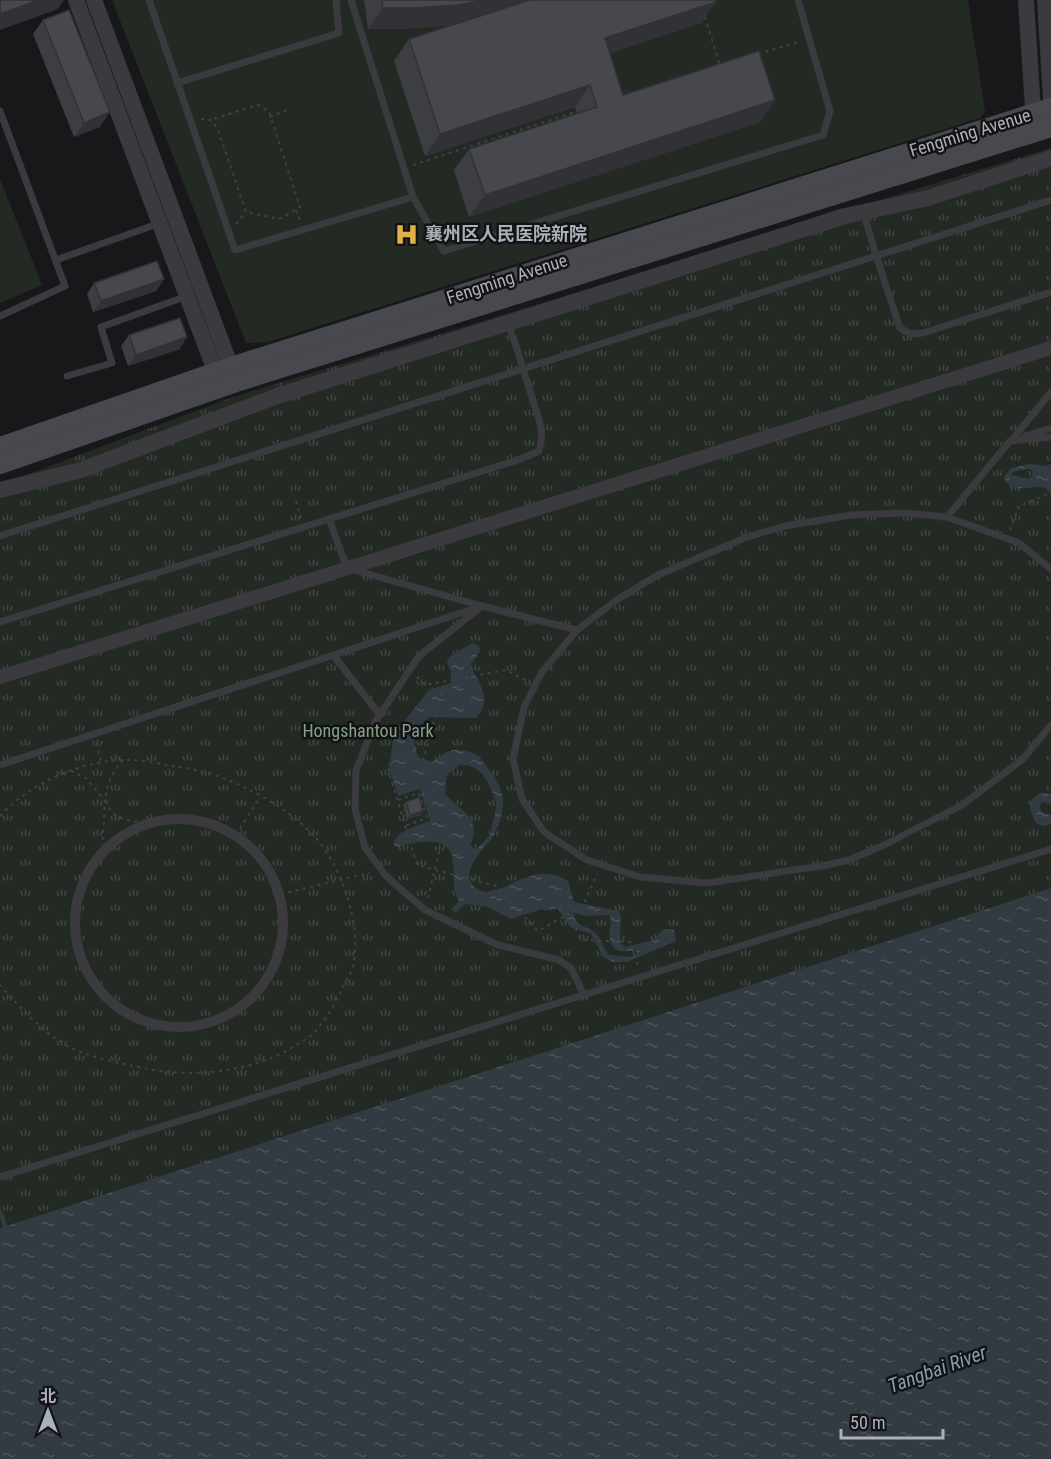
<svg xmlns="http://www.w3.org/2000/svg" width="1051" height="1459" font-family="'Roboto Condensed','Noto Sans SC',sans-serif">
  <defs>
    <pattern id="park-tufts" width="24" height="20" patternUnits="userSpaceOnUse" patternTransform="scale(1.5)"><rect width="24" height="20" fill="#232a24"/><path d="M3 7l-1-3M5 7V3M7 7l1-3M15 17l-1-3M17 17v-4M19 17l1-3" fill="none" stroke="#404642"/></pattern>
    <pattern id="water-ripples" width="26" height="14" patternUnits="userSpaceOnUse" patternTransform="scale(1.5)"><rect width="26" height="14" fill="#323b42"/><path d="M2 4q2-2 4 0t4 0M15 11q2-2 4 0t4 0" fill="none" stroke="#4d555b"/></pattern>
  </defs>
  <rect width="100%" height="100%" fill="#18181a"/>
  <g fill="#232a24">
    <polygon points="112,0 968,0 985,112 980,118 268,342 246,343"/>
    <polygon points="0,179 42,285 0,303"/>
  </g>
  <polygon fill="url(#park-tufts)" points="1051,148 1051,888 0,1228 0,485 230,398"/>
  <g fill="url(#water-ripples)" fill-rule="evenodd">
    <path d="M1029,464l17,2 5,-2v33l-3,-8c-16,-7 -36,9 -44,-12l7,-9zM1029,468l5,5 -5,6 -18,-4 2,-3z"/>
    <path d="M473,643l6,3 1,5 -10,15c10,18 23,34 6,52l-47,-1c-14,12 -18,22 -11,40l14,5c9,-6 17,-14 28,-12 15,1 22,9 29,20 7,9 12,17 14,29 1,11 -4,26 -9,36 -8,13 -39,38 -17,54 21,15 52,-32 91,-8l6,21 45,9c4,11 -1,22 2,33l5,3 27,-7 11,-11 10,1 2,11 -49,21h-14l-10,-5 -12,-23 -21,-7 -12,-18h-16l-31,10 -26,-13 -20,-2 -10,9 -4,-4 8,-8c-8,-15 -4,-25 -6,-41 -3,-27 -39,-18 -56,-13l-4,-3c5,-15 25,-18 37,-23l-10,-32 -22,7 -9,-28 4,-26 13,-23 23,-29 22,-7v-10l-4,-11 2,-5zM460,765c23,-2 30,21 37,39l-7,31 -14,15 -6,-3c13,-32 -10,-34 -25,-54l2,-18zM574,913l12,3 23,-1c5,10 -4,21 4,32 8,9 19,0 26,6l-7,4 -23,-2c-6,-6 -7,-14 -12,-20 -7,-10 -23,-7 -23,-22z"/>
    <polygon points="1040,793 1051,794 1051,805 1042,801 1039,808 1042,812 1051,815 1051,824 1043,826 1036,823 1030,809 1030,801"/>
    <polygon points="1051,888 1051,1459 0,1459 0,1228"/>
  </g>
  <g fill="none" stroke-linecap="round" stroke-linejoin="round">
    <polyline stroke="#323b42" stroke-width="4" points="0,1211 5,1226"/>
    <g stroke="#404146" stroke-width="2" stroke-dasharray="3 4.5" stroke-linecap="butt">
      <polyline points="705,17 720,66"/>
      <polyline points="758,54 798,42"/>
      <polyline points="270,117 287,110"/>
      <polyline points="201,119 210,120 217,127 246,212 279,219 300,207 269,112 258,105 210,120"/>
      <polyline points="413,165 578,111"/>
      <polyline points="296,210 300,221"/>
      <polyline points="236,224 246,212"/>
      <polyline points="296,501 301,519"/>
      <polyline points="1010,530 1019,506 1051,493"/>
      <polyline points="417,677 425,685 506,670 527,681"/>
      <polyline points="429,739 387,766 417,865 496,886 538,931 583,906 597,874"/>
      <polyline points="97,743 101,764"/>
      <path d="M123,760c-30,36 -20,66 30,61"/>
      <polyline points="423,761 445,681"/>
      <polyline points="71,771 86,778 105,801 102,852"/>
      <polyline points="398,800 419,793 427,818 405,826"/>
      <path d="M0,816c31,-33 77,-54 123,-56 17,-1 37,4 55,7 46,5 106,36 137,70 27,30 45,84 39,124 -1,10 -9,21 -13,30 -7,14 -16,30 -27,42 -5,5 -13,9 -19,13 -44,26 -97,32 -147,23 -24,-5 -63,-12 -84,-25 -24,-15 -45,-37 -64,-59"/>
      <polyline points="236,835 260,797"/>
      <polyline points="281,894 370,873"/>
      <polyline points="428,898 440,848"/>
      <polyline points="568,915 582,940 630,942 638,966"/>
    </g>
    <g stroke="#3a3a3f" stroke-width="7">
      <polyline points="149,0 235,250 413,197"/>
      <polyline points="351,0 413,197 444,251 823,135 830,111 798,0"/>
      <polyline points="177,83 339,33 336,0"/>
      <polyline points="0,111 65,286 0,316"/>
      <polyline points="863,211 873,245"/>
      <polyline points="56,260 160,223"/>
      <polyline points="885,283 900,328 910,334 923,333 1051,292"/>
      <polyline points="508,323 517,349"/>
      <polyline points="67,376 112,363 101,327 187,296"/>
      <polyline points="1025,436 1051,428"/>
      <polyline points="1011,441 1051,392"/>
      <polyline points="947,517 1010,441 1051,437"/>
      <polyline points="0,536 1051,200"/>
      <polyline points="1051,569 1019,543 947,517 905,513 851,515 785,526 747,537 658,575 618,599 577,630 542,672 524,707 513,759 522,799 544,832 587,860 640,877 707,883 827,865 849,860 884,845 962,805 1023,759 1051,725"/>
      <path d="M0,622l521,-163 18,-8c6,-18 0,-33 -6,-50"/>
      <polyline points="577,630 482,606 419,656 375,722 356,771 355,809 365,848 386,876 425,910 498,945 559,960 571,968 584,995"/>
      <polyline points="333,655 380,715"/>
      <polyline points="0,765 482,606 347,568 329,519"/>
      <polyline points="0,1177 1051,849"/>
    </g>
    <circle stroke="#3a3a3f" stroke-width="10" cx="179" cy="923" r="104"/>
    <polyline stroke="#3a3a3f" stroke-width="14" points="0,677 1051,348"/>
    <g stroke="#3a3a3f" stroke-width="16">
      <polyline points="76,0 220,384"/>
      <polyline points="94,0 235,378"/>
      <polyline points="1026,0 1034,125"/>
      <polyline points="1045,0 1051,100"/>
      <polyline points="0,490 81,470 277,396 845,216 928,198 1051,158"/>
    </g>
    <g stroke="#48494f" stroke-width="20">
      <polyline points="0,447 231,367 1051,108"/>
      <polyline points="0,464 236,382 1051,127"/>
    </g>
    <g stroke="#3a3a3f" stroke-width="7">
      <polyline points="873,245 885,283"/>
      <polyline points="517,349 533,401"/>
    </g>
  </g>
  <g fill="#3d3e42">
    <polygon points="364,0 716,0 701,23 610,53 623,95 775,100 760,122 469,217 454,170 469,149 577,114 575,107 425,156 394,61 409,39 457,24 443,26 398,29 368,29"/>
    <polygon points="43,20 100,127 74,137 33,34"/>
    <polygon points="164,279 156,291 93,312 87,294 94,283"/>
    <polygon points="129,335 180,349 128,366 121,346"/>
    <polygon points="406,802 423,811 421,815 407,819 403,805"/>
  </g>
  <g fill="#323236">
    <polygon points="39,0 64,0 58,9 0,30 0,14"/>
    <polygon points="485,0 552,0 497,17 443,26 398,29 368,29 383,8"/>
    <polygon points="716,2 701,23 590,60 605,38"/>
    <polygon points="590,85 575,107 425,156 440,134"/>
    <polygon points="775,100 760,122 469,217 485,195"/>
    <polygon points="110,112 100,127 74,137 84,123"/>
    <polygon points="164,279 156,291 93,312 101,301"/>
    <polygon points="187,337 180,349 128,366 136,355"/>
    <polygon points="423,811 421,815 407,819 410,815"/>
  </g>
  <g fill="#47484d" stroke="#323236" stroke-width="1.5">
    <polygon points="0,0 39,0 0,14"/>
    <polygon points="382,0 485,0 458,5 413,8 383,8"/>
    <polygon points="530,0 716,0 716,2 605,38 623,95 759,51 775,100 485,195 469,149 597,107 590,85 440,134 409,39"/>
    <polygon points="69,10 110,112 84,123 43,20"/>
    <polygon points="157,261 164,279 101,301 94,283"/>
    <polygon points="180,318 187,337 136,355 129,335"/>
    <polygon points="419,797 423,811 410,815 406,802"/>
  </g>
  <defs>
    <symbol id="hospital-bare" viewBox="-9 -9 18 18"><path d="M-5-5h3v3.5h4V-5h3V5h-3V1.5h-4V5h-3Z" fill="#e2b049" stroke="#131315" stroke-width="2.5" paint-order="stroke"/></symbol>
  </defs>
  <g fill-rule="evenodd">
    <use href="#hospital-bare" x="390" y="218" width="33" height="33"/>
  </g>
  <g text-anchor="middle" stroke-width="5" stroke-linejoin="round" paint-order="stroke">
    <g font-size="18" fill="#acb0b9" stroke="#131315">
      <text transform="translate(970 133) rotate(-17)" y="6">Fengming Avenue</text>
      <text transform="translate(507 279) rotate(-18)" y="6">Fengming Avenue</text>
    </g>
    <g font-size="18" font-weight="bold" fill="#acb0b9" stroke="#131315" text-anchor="start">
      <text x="425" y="240">襄州区人民医院新院</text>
    </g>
    <g font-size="18" fill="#85a287" stroke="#131315">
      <text x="368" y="737">Hongshantou Park</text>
    </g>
    <g font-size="20" font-style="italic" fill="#869cb0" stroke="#131315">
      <text transform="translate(937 1369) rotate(-20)" y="7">Tangbai River</text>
    </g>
  </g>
  <g transform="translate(48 1411)" stroke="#131315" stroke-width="4.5" paint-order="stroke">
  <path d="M0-4.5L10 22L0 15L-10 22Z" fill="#acb0b9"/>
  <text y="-9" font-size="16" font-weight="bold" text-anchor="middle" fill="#acb0b9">北</text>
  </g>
  <path d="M841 1429v9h102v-9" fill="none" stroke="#acb0b9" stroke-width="3"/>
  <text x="850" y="1429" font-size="18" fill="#acb0b9" stroke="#131315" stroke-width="4.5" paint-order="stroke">50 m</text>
</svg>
